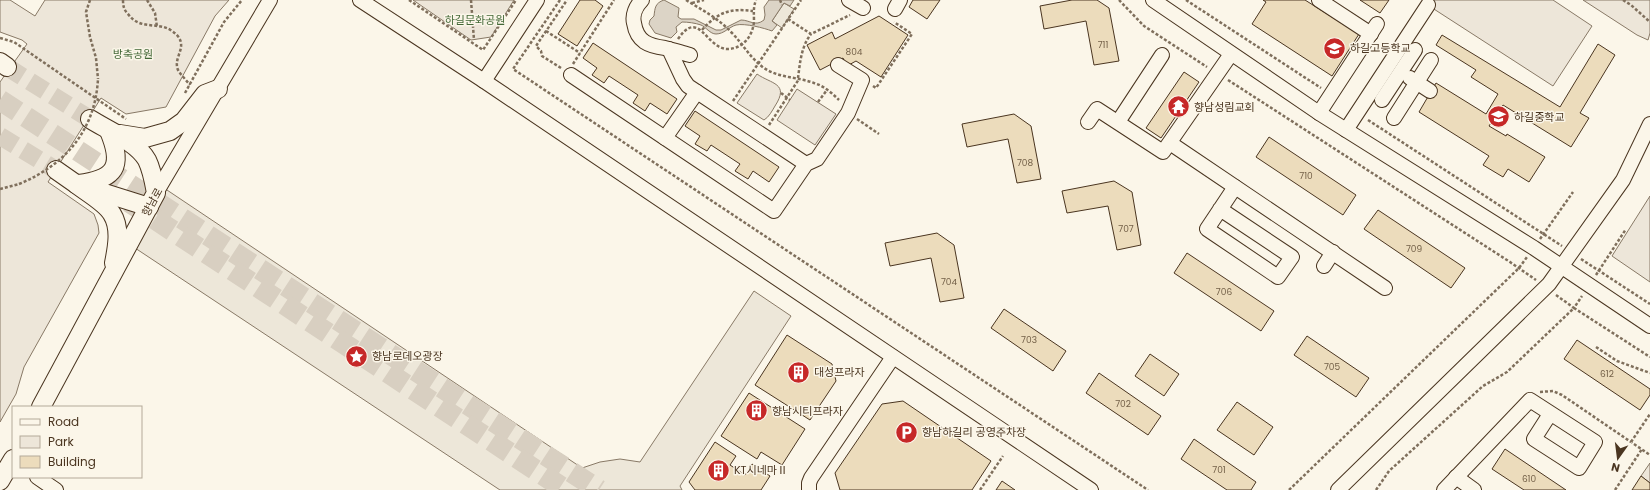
<svg xmlns="http://www.w3.org/2000/svg" width="1650" height="490" font-family="Poppins,'Noto Sans KR',sans-serif">
  <rect width="100%" height="100%" fill="#fbf6e9"/>
  <g fill="#ede6d9" stroke="#887966">
    <polygon points="0,0 10,0 35,16 45,0 229,0 215,16 166,107 126,114 101,98 48,182 94,214 98,225 99,233 24,367 16,394 0,422 0,82 27,44 22,40 0,32"/>
    <polygon points="413,0 514,0 491,37 471,40"/>
    <polygon points="1424,0 1553,0 1592,26 1553,86 1423,2"/>
    <polygon points="1583,0 1650,0 1650,33 1648,40 1637,35"/>
    <path d="M757,74c14,10 33,9 18,32 -3,5 -6,11 -11,14l-27,-17z"/>
    <polygon points="797,89 836,114 815,145 777,120"/>
    <polygon points="1650,196 1650,282 1612,256"/>
    <polygon points="1650,463 1650,483 1641,476"/>
  </g>
  <g fill="#ede7d9" stroke="#887966">
    <polygon points="784,3 794,9 782,28 772,21"/>
    <polygon points="161,186 582,468 600,462 620,459 640,462 754,291 791,316 680,486 682,490 500,490 129,244"/>
  </g>
  <path fill="#dcd4c6" stroke="#887966" d="M664,0l15,8 -1,9 3,2h13l22,11h5l20,-10c9,0 14,7 23,0l1,-5 -1,-8 5,-7h25l-4,6 -6,-3 -12,18 5,4 -5,6c-8,-3 -27,-8 -36,-6 -7,2 -12,9 -20,9 -6,0 -10,-7 -15,-9 -6,-2 -13,-3 -19,-3l-6,5 1,5 -6,6 -16,-5 -6,-9 1,-4 4,-4c1,-8 1,-13 10,-16z"/>
  <g fill="#ecdcbc" stroke="#4a3520">
    <polygon points="580,0 595,0 603,6 577,46 558,34"/>
    <polygon points="913,0 940,0 927,19 909,7"/>
    <polygon points="1072,0 1097,0 1109,8 1119,61 1094,65 1086,21 1044,29 1040,6"/>
    <polygon points="1263,0 1305,0 1359,34 1332,76 1252,24 1266,2"/>
    <polygon points="1360,0 1389,0 1380,13"/>
    <polygon points="879,16 908,35 881,77 856,61 847,66 843,58 820,70 807,45 832,32 835,39"/>
    <polygon points="1442,35 1560,107 1598,44 1615,55 1580,113 1589,118 1571,147 1503,105 1489,126 1506,136 1507,134 1545,157 1529,182 1508,169 1503,177 1483,165 1489,156 1419,112 1436,83 1486,114 1498,94 1471,77 1476,70 1436,45"/>
    <polygon points="593,43 677,99 667,114 650,103 645,111 633,103 638,95 609,76 604,83 592,75 597,68 583,58"/>
    <polygon points="1184,72 1199,82 1161,138 1146,128"/>
    <polygon points="695,111 779,167 769,182 753,171 748,179 735,171 740,164 711,145 707,151 695,144 700,136 685,126"/>
    <polygon points="1014,114 1031,126 1041,179 1017,183 1008,139 967,147 962,124"/>
    <polygon points="1269,137 1356,195 1343,215 1256,157"/>
    <polygon points="1114,181 1132,192 1141,245 1117,250 1108,206 1067,213 1062,191"/>
    <polygon points="1378,210 1465,268 1451,288 1364,229"/>
    <polygon points="937,233 954,245 964,298 940,302 931,258 890,266 885,243"/>
    <polygon points="1187,253 1274,311 1261,331 1174,273"/>
    <polygon points="1004,309 1066,351 1053,371 991,328"/>
    <polygon points="787,335 832,364 836,381 810,420 755,385"/>
    <polygon points="1307,336 1369,378 1356,397 1294,355"/>
    <polygon points="1577,340 1650,389 1650,395 1640,410 1564,359"/>
    <polygon points="1150,354 1179,374 1164,396 1135,376"/>
    <polygon points="1099,373 1161,416 1148,435 1086,393"/>
    <polygon points="749,393 805,429 782,465 761,452 757,459 721,436"/>
    <polygon points="903,401 991,461 972,490 840,490 835,473 882,404"/>
    <polygon points="1237,402 1273,427 1254,455 1217,430"/>
    <polygon points="1194,439 1256,482 1251,490 1227,490 1181,459"/>
    <polygon points="715,442 736,456 730,465 745,475 752,464 770,476 761,490 695,490 689,482"/>
    <polygon points="1505,449 1566,490 1524,490 1492,469"/>
    <polygon points="1641,476 1650,483 1650,490 1632,490"/>
    <polygon points="1002,481 1015,490 996,490"/>
  </g>
  <g fill="none" stroke-linecap="round" stroke-linejoin="round">
    <g stroke="#d8cfc1" stroke-width="18" stroke-dasharray="18 9" stroke-linecap="butt">
      <polyline points="7,67 90,119"/>
      <polyline points="0,136 56,170"/>
    </g>
    <g stroke="#d8cfc1" stroke-width="21" stroke-dasharray="21 10" stroke-linecap="butt">
      <polyline points="0,100 599,490"/>
      <polyline points="129,202 566,490"/>
    </g>
    <defs>
      <g id="minor">
        <polyline points="360,0 484,81 1091,490"/>
        <path d="M642,0c-6,6 -10,15 -8,23 3,19 15,23 31,25 9,2 17,5 25,7"/>
        <polyline points="849,0 863,8"/>
        <polyline points="1153,0 1319,113 1534,248 1650,326"/>
        <polyline points="1319,0 1371,34"/>
        <polyline points="895,9 900,0"/>
        <polyline points="669,49 683,79 688,86 806,164"/>
        <polyline points="571,75 774,211 806,164 817,159 848,113 862,80 838,65"/>
        <polyline points="1410,78 1430,91"/>
        <polyline points="484,81 537,0"/>
        <polyline points="1382,100 1415,50"/>
        <polyline points="1319,113 1377,24"/>
        <polyline points="1394,118 1431,60"/>
        <polyline points="1088,122 1097,109 1163,152 1231,54"/>
        <polyline points="1118,122 1162,55"/>
        <polyline points="1346,130 1428,5"/>
        <polyline points="665,138 697,92"/>
        <polyline points="1170,143 1385,288"/>
        <polyline points="156,193 270,0"/>
        <polyline points="1220,209 1292,257 1278,277 1207,229 1235,187"/>
        <polyline points="1324,266 1333,252"/>
        <polyline points="37,477 56,490"/>
        <polyline points="1456,477 1474,490"/>
        <polyline points="809,490 809,483 811,478 893,357"/>
        <polyline points="1338,490 1549,284 1623,180 1650,124"/>
        <polyline points="1444,490 1530,400 1595,442 1579,468 1534,439 1550,414"/>
      </g>
      <g id="major">
        <polyline points="0,62 7,67"/>
        <polyline points="120,134 145,138 170,131 184,121 205,94 218,89"/>
        <polyline points="56,170 76,184 149,207"/>
        <path d="M76,184c10,8 30,19 36,30 9,14 5,34 2,49"/>
        <path d="M79,184c36,-5 45,-17 30,-53"/>
        <path d="M41,407l115,-214c-2,-11 -4,-23 -9,-33 -10,-18 -40,-30 -57,-41"/>
        <polyline points="0,481 13,459"/>
      </g>
    </defs>
    <use href="#minor" stroke="#4a3520" stroke-width="16"/>
    <use href="#major" stroke="#4a3520" stroke-width="20"/>
    <g stroke="#7f6f5c" stroke-width="2.5" stroke-dasharray="3 2" stroke-linecap="butt">
      <polyline points="90,0 86,12 90,37 96,58 98,79"/>
      <path d="M123,0c0,6 1,10 5,14 12,17 31,7 44,17 20,14 0,25 6,39 3,5 8,10 12,15"/>
      <polyline points="147,0 155,13 157,27"/>
      <polyline points="409,0 483,50 516,0"/>
      <polyline points="471,0 474,40"/>
      <polyline points="560,0 513,69 1148,490"/>
      <path d="M686,0c16,10 32,18 45,32 13,13 18,25 33,36 15,10 34,9 50,15 10,3 18,10 25,17"/>
      <polyline points="780,0 782,5"/>
      <polyline points="1119,0 1144,26 1207,67"/>
      <polyline points="1186,0 1321,88"/>
      <polyline points="1623,0 1631,5 1650,22"/>
      <polyline points="692,3 704,0"/>
      <polyline points="788,19 811,34 850,15"/>
      <path d="M702,30c16,-18 28,-22 51,-19"/>
      <polyline points="546,31 580,53"/>
      <polyline points="0,38 14,42 126,119"/>
      <path d="M678,39c21,-31 28,9 49,10 16,0 26,-13 27,-28 0,-8 -1,-13 2,-21"/>
      <polyline points="573,64 614,0"/>
      <polyline points="561,68 542,56 541,51 536,46 567,0"/>
      <path d="M798,78c2,-15 3,-31 13,-44"/>
      <polyline points="1228,80 1510,262 1536,280"/>
      <polyline points="873,86 876,88 912,34 894,22"/>
      <polyline points="185,93 224,22 242,0"/>
      <polyline points="781,93 790,100"/>
      <polyline points="733,101 801,0"/>
      <polyline points="818,102 827,90"/>
      <polyline points="857,119 879,134"/>
      <polyline points="1368,120 1562,246"/>
      <polyline points="769,125 799,79"/>
      <polyline points="0,189 19,184"/>
      <polyline points="1540,239 1573,192"/>
      <polyline points="1581,259 1650,304"/>
      <polyline points="1596,275 1626,229"/>
      <polyline points="1556,295 1574,308 1582,296"/>
      <polyline points="1596,347 1617,361 1650,373"/>
      <polyline points="1540,392 1553,391 1562,395 1650,455"/>
      <polyline points="1631,442 1650,414"/>
      <polyline points="980,490 1003,456"/>
      <polyline points="1289,490 1519,268 1527,257"/>
      <polyline points="1376,490 1389,471 1483,386 1507,372 1574,308 1650,357"/>
      <polyline points="1615,490 1642,449"/>
    </g>
    <use href="#minor" stroke="#fbf6e9" stroke-width="14"/>
    <use href="#major" stroke="#fbf6e9" stroke-width="18"/>
    <path stroke="#7f6f5c" stroke-width="2.5" stroke-dasharray="3 2" stroke-linecap="butt" d="M19,184c46,-19 76,-53 79,-105"/>
  </g>
  <defs>
    <symbol id="school-disc" viewBox="-11 -11 22 22"><circle r="9.5" fill="#c62828" stroke="#fbf6e9"/><path d="M0-5L7-2L0 1L-7-2ZM-4 1L0 2.5L4 1V4Q0 6-4 4Z" fill="#fff"/></symbol>
    <symbol id="temple-disc" viewBox="-11 -11 22 22"><circle r="9.5" fill="#c62828" stroke="#fbf6e9"/><path d="M0-6L5-2H3V0L6.5 2.5H4V6H1.5V3h-3V6H-4V2.5H-6.5L-3 0V-2H-5Z" fill="#fff"/></symbol>
    <symbol id="sight-disc" viewBox="-11 -11 22 22"><circle r="9.5" fill="#c62828" stroke="#fbf6e9"/><path d="M0-6L1.8-2.2L6-1.7L2.9 1.2L3.7 5.4L0 3.3L-3.7 5.4L-2.9 1.2L-6-1.7L-1.8-2.2Z" fill="#fff"/></symbol>
    <symbol id="building-disc" viewBox="-11 -11 22 22"><circle r="9.5" fill="#c62828" stroke="#fbf6e9"/><path d="M-4-6H4V6H1V3H-1V6H-4ZM-2.5-4.3h1.7v1.8h-1.7ZM.8-4.3h1.7v1.8H.8ZM-2.5-1h1.7V.8h-1.7ZM.8-1h1.7V.8H.8Z" fill="#fff"/></symbol>
    <symbol id="parking-disc" viewBox="-11 -11 22 22"><circle r="9.5" fill="#c62828" stroke="#fbf6e9"/><path d="M-3.5-5.5H1a3.5 3.5 0 0 1 0 7H-1V5.5H-3.5ZM-1-3.4V-.6H.8a1.4 1.4 0 0 0 0-2.8Z" fill="#fff"/></symbol>
  </defs>
  <g fill-rule="evenodd">
    <use href="#school-disc" x="1322" y="36" width="25" height="25"/>
    <use href="#temple-disc" x="1166" y="94" width="25" height="25"/>
    <use href="#school-disc" x="1486" y="104" width="25" height="25"/>
    <use href="#sight-disc" x="344" y="344" width="25" height="25"/>
    <use href="#building-disc" x="786" y="360" width="25" height="25"/>
    <use href="#building-disc" x="744" y="398" width="25" height="25"/>
    <use href="#parking-disc" x="894" y="420" width="25" height="25"/>
    <use href="#building-disc" x="706" y="458" width="25" height="25"/>
  </g>
  <g text-anchor="middle" stroke-width="3" stroke-linejoin="round" paint-order="stroke">
    <g font-size="9" fill="#725f47">
      <text x="1103" y="48">711</text>
      <text x="854" y="55">804</text>
      <text x="1025" y="166">708</text>
      <text x="1306" y="179">710</text>
      <text x="1126" y="232">707</text>
      <text x="1414" y="252">709</text>
      <text x="949" y="285">704</text>
      <text x="1224" y="295">706</text>
      <text x="1029" y="343">703</text>
      <text x="1332" y="370">705</text>
      <text x="1607" y="377">612</text>
      <text x="1123" y="407">702</text>
      <text x="1219" y="473">701</text>
      <text x="1529" y="482">610</text>
    </g>
    <g font-size="11" fill="#436837" stroke="#fbf6e9">
      <text x="475" y="24">하길문화공원</text>
      <text x="133" y="58">방축공원</text>
    </g>
    <g font-size="11" fill="#4a3520" stroke="#fbf6e9" text-anchor="start">
      <text x="1350" y="52">하길고등학교</text>
      <text x="1194" y="111">향남성림교회</text>
      <text x="1514" y="121">하길중학교</text>
      <text x="372" y="360">향남로데오광장</text>
      <text x="814" y="376">대성프라자</text>
      <text x="772" y="415">향남시티프라자</text>
      <text x="922" y="436">향남하길리 공영주차장</text>
      <text x="734" y="474">KT시네마Ⅱ</text>
    </g>
    <g font-size="11" fill="#4a3520" stroke="#fbf6e9">
      <text transform="translate(152 202) rotate(-61)" y="4">향남로</text>
    </g>
  </g>
  <rect x="12" y="406" width="130" height="72" fill="#fbf6e9" stroke="#b4a999"/>
  <rect x="20" y="419" width="20" height="6" fill="#fbf6e9" stroke="#b4a999"/>
  <text x="48" y="426" font-size="12" fill="#4a3520">Road</text>
  <rect x="20" y="436" width="20" height="12" fill="#ede6d9" stroke="#b4a999"/>
  <text x="48" y="446" font-size="12" fill="#4a3520">Park</text>
  <rect x="20" y="456" width="20" height="12" fill="#ecdcbc" stroke="#b4a999"/>
  <text x="48" y="466" font-size="12" fill="#4a3520">Building</text>
  <g transform="translate(1618 458) rotate(194)" stroke="#fbf6e9" stroke-width="3" paint-order="stroke">
  <path d="M0-3L7 15L0 10L-7 15Z" fill="#4a3520"/>
  <text y="-6" font-size="11" font-weight="bold" text-anchor="middle" fill="#4a3520">N</text>
  </g>
</svg>
